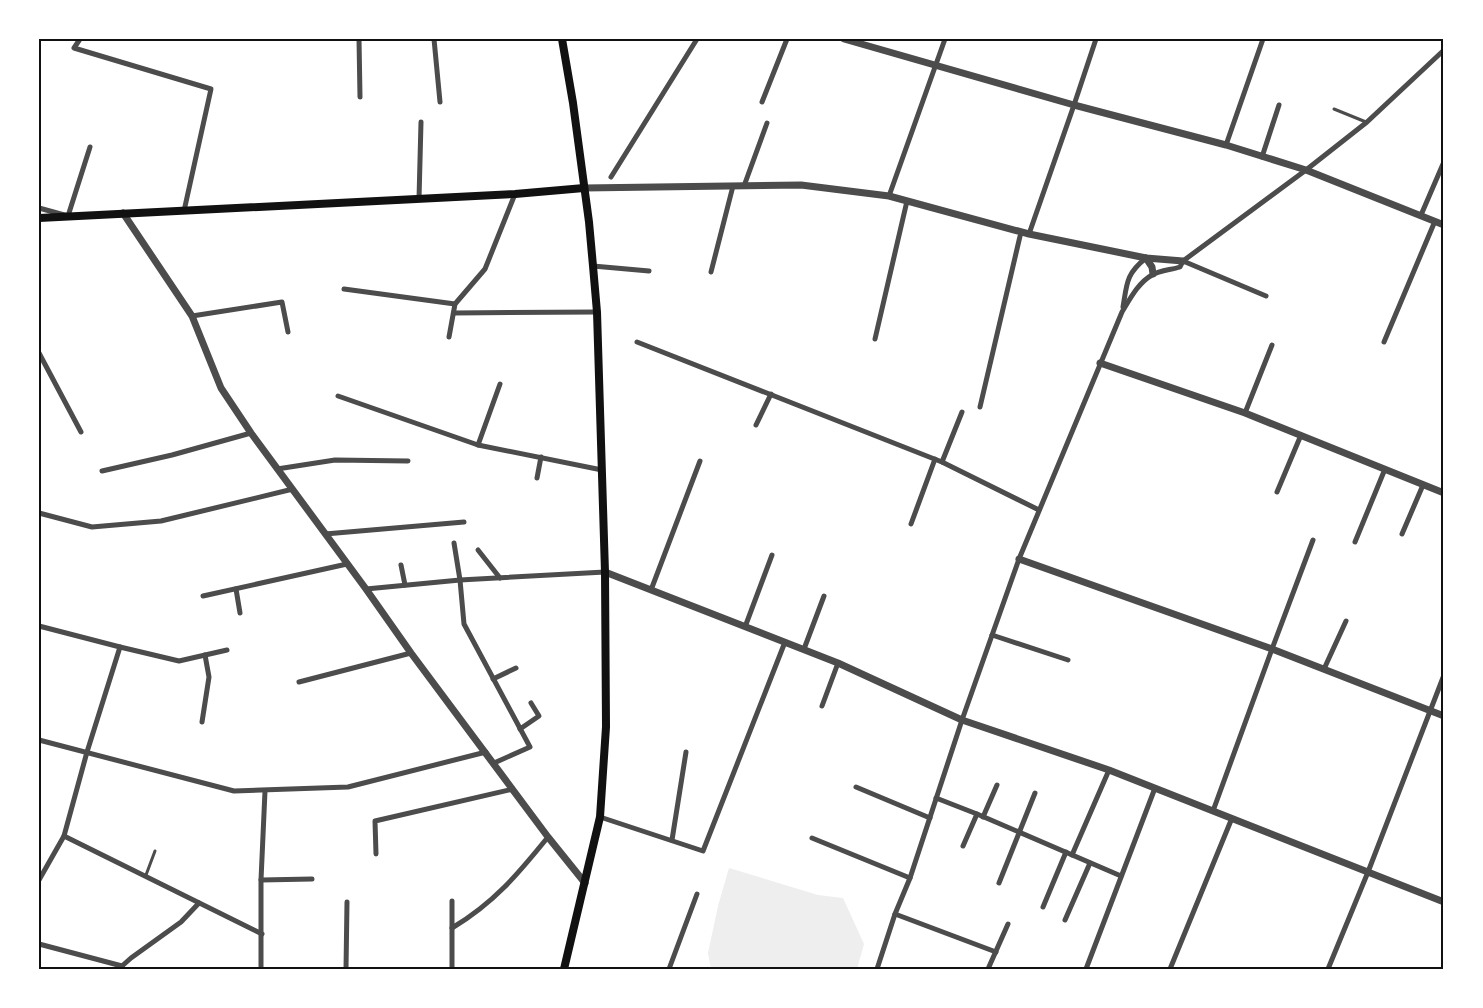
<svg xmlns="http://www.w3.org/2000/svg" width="1483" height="1008" font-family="Spectral,serif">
  <rect width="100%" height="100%" fill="#fff"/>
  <polygon fill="#eee" points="729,868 818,895 843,898 864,944 857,969 711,969 708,953 718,906"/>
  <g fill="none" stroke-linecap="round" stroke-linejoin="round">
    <g stroke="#4c4c4c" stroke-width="3">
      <polyline points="1334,109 1366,122"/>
      <polyline points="146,875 155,851"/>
    </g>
    <g stroke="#4c4c4c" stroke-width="5">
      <polyline points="80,39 74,48 211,89 184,211"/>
      <polyline points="359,39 360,97"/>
      <polyline points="434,39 440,102"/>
      <polyline points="762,102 787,39"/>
      <polyline points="1226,145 1263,39"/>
      <polyline points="1262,157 1279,105"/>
      <polyline points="611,177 697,39"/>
      <polyline points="744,186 767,123"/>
      <polyline points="889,196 945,39"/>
      <polyline points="419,199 421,122"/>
      <polyline points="39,208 68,216 90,147"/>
      <polyline points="1421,215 1443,164"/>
      <polyline points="1029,234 1074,105 1096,39"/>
      <polyline points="1183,261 1266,296"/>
      <polyline points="593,266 649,271"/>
      <polyline points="711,272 733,186"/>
      <polyline points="344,289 455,304"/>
      <path d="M1123,307c4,-24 3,-33 23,-49"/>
      <polyline points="454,313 597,312"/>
      <polyline points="192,316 282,302 288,332"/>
      <polyline points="449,337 455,304 485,269 515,194"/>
      <polyline points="875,339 907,201"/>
      <polyline points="637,342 942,462 1039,510"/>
      <polyline points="1384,342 1435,221"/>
      <polyline points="39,353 81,432"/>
      <polyline points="338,396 478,445 602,470"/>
      <polyline points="980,407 1021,232"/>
      <polyline points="1245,413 1272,345"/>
      <polyline points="756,425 771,394"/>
      <polyline points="478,445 500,384"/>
      <polyline points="942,462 962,412"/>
      <polyline points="277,469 335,460 408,461"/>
      <polyline points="102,471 172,455 251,433"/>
      <polyline points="537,478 541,457"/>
      <polyline points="1277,492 1301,435"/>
      <polyline points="39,513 92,527 161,521 293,489"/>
      <polyline points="911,524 935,459"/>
      <polyline points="325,534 464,522"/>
      <polyline points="1402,534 1423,485"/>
      <polyline points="1355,542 1385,469"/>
      <polyline points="454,543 460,580 464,624 530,747 494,763"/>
      <polyline points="478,550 500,578"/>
      <polyline points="401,565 405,585"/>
      <polyline points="236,589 240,613"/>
      <polyline points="366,589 460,580 605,572"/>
      <polyline points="651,590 700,461"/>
      <polyline points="203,596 347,564"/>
      <polyline points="39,626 120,647 179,661 227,650"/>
      <polyline points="745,627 772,555"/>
      <polyline points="992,635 1068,660"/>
      <polyline points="804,649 824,596"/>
      <polyline points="1324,669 1346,621"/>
      <polyline points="493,679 516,668"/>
      <polyline points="299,682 411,653"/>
      <polyline points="822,706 838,663"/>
      <polyline points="202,722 209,677 205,655"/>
      <polyline points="520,729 539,716 531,703"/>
      <polyline points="39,740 234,791 348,787 486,752"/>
      <polyline points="856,787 930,818"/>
      <polyline points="936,798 977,814 1121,876"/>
      <polyline points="1213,811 1272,649 1313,540"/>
      <polyline points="600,817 703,851 785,642"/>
      <polyline points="983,817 997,785"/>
      <polyline points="64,836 262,934"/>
      <polyline points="812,838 910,878"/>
      <polyline points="672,840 686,752"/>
      <polyline points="963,846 977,814"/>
      <polyline points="376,854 375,821 513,789"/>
      <polyline points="1072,855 1109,770"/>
      <polyline points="39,880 64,836 87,752 120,647"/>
      <polyline points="261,880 312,879"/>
      <polyline points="999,883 1035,793"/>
      <polyline points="1043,907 1066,852"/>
      <polyline points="895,914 996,952"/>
      <polyline points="1065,920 1090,863"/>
      <path d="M452,928c42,-25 66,-54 96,-91"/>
      <polyline points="39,944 122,966"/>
      <polyline points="122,966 131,958 181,922 199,903"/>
      <polyline points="261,969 261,880 265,791"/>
      <polyline points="346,969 347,902"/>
      <polyline points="452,969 452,901"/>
      <polyline points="669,969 697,894"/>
      <path d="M877,969l18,-55 15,-36 52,-158 57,-161 103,-247c8,-13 16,-29 30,-37 8,-5 19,-5 28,-8l3,-6 123,-91 61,-48 77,-72"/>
      <polyline points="988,969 1008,924"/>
      <polyline points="1086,969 1155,788"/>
      <polyline points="1170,969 1232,818"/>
      <polyline points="1328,969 1368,872 1444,675"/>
    </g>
    <g stroke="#4c4c4c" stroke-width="7">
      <polyline points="844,39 1074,105 1226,145 1306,170 1444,225"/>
      <polyline points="584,188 801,185 889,196 1029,234 1146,258 1183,261"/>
      <polyline points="123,213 192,316 221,388 251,433 366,589 411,653 548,837 585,883"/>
      <polyline points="1146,258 1152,267 1153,274"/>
      <polyline points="1100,363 1245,413 1444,493"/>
      <polyline points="1019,559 1272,649 1444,716"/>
      <polyline points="605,572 838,663 962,720 1109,770 1444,902"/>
    </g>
    <g stroke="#111" stroke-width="8">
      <polyline points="562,39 573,103 589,222 593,266 597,312 605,572 606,727 600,817 564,969"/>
      <polyline points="39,218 515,194 584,188"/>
    </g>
  </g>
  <rect width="1483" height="1008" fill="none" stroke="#ffffff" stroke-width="81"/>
  <rect x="40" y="40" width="1402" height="928" fill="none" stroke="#111" stroke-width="2"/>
</svg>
